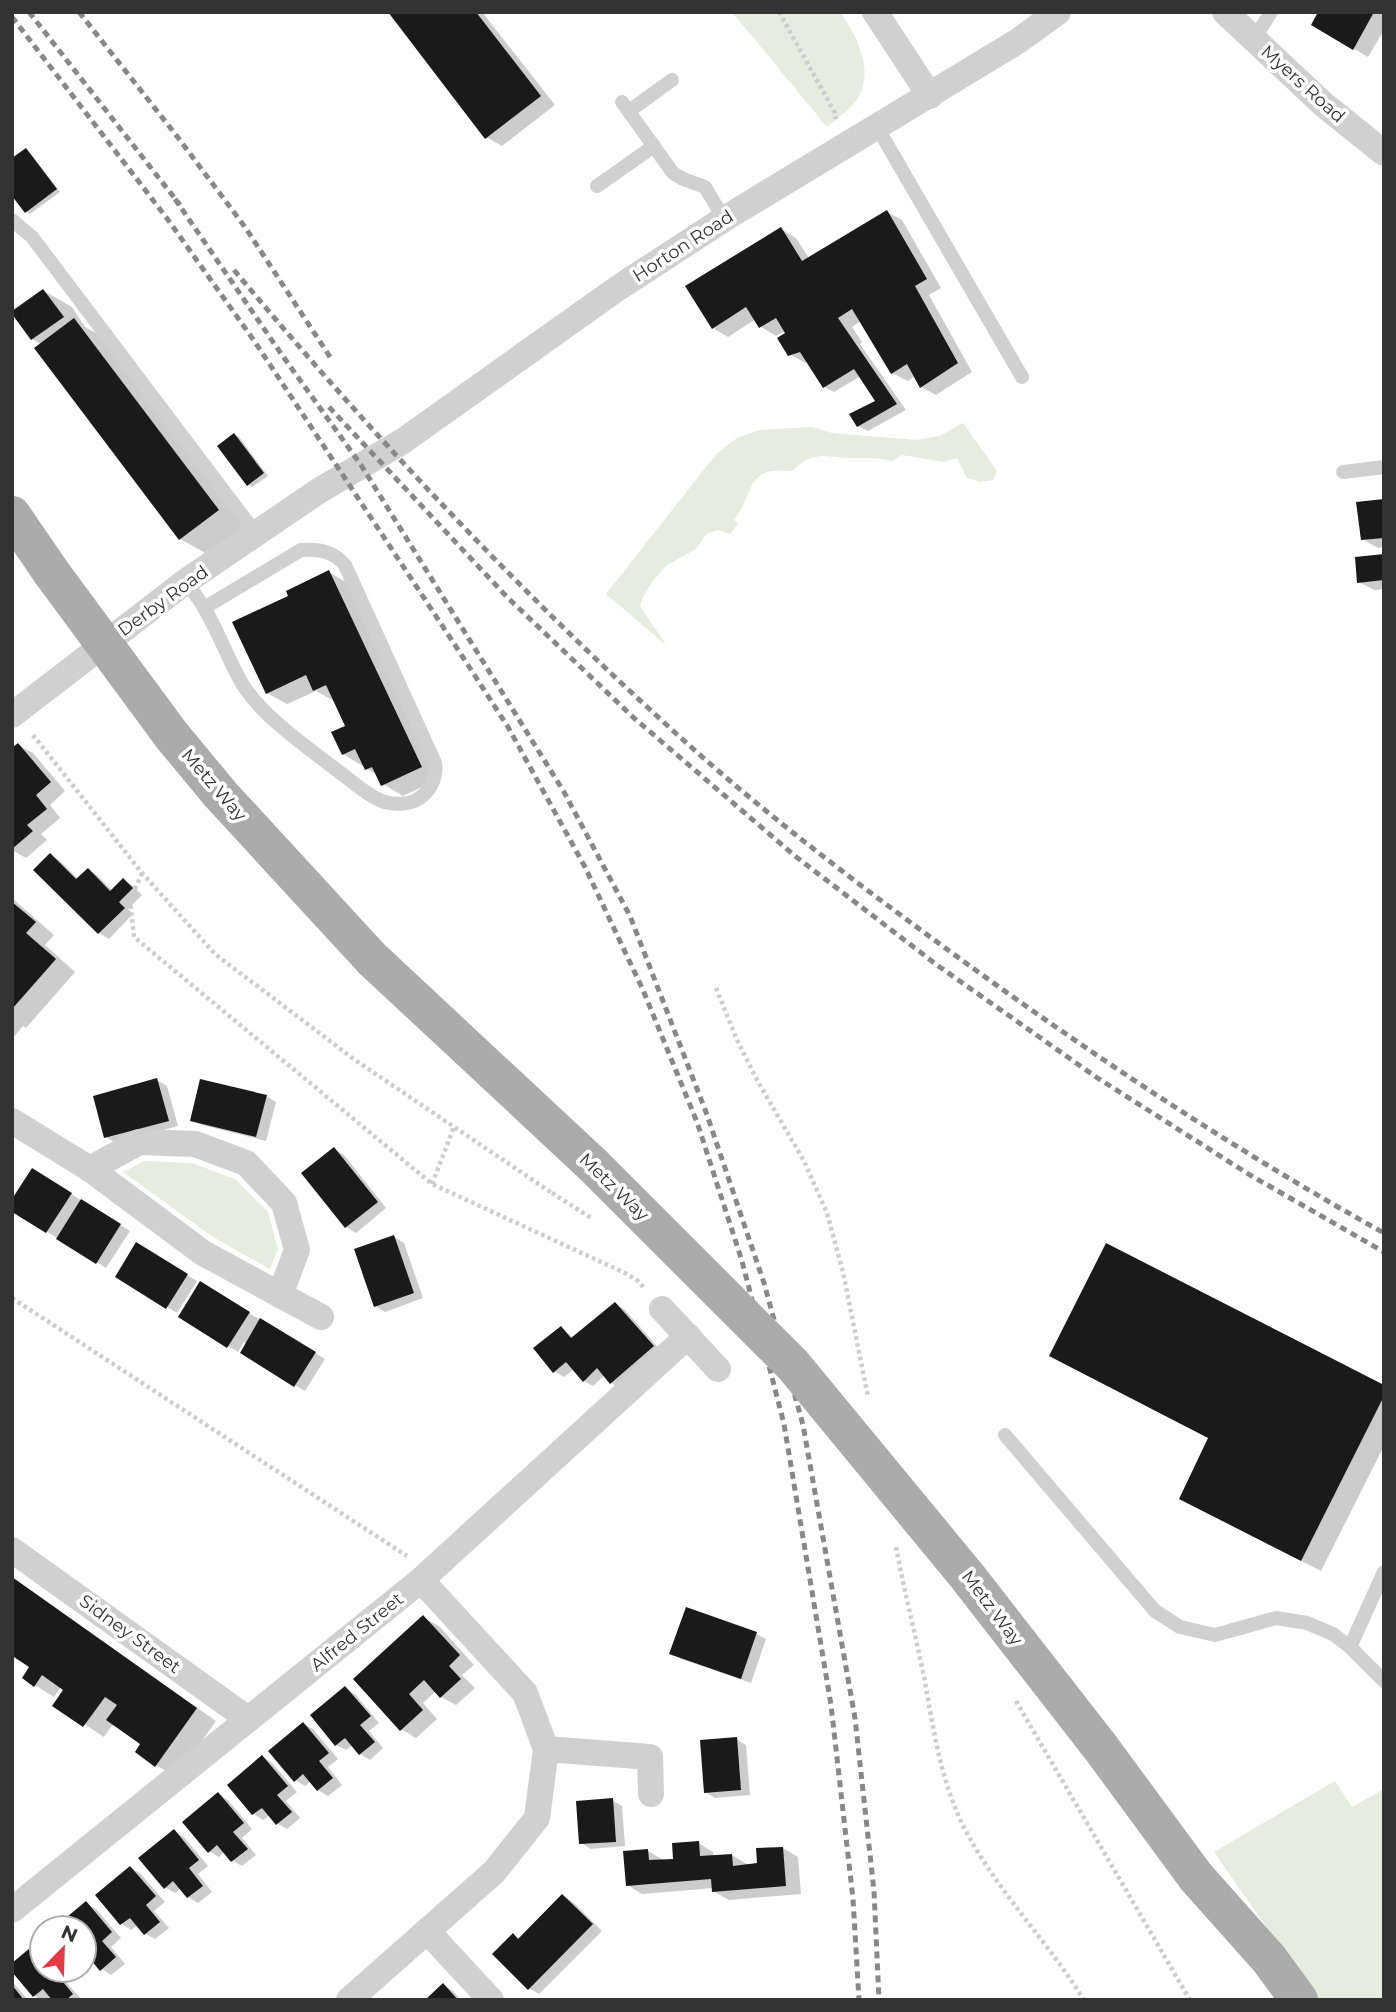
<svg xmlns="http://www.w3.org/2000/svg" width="1396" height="2012" font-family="Montserrat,sans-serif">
  <rect width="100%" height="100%" fill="#fff"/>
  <g fill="#e6ecdf">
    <path d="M732,12h108c17,25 36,60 16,89 -8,10 -20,18 -29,26z"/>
    <path d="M963,423l34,48 -4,9 -13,2 -13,-4 -10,-20 -14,4 -41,-7 -10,6c-15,-4 -28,-3 -44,-3 -27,-1 -33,-8 -56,13 -48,-5 -36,21 -58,49l4,4 -8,10 -12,-4 -12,4 -10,15 -29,16 -15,17 -9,15 -3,9 26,39 -60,-51 111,-141 20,-15 22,-8 53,-3 20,6 84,7 24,-4z"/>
    <polygon points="144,1161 192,1163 235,1179 268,1212 278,1249 270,1269 213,1237 123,1172"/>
    <polygon points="1335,1781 1352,1807 1384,1789 1384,2000 1317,2000 1214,1852"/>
  </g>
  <g fill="#0003">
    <polygon points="390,12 482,12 555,105 502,146 486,137"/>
    <polygon points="1320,12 1384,12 1384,30 1368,57 1313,25"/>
    <polygon points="26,150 30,153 60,192 30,214 26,211"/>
    <polygon points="887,212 902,220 941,288 929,295 972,372 936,395 921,387 915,376 908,381 892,373 861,321 852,327 862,342 860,344 906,410 868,431 858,426 877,401 861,376 834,392 824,387 808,361 805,363 790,354 788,333 786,330 776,336 761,327 756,319 728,337 713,328 781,229 796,238 809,258"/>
    <polygon points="44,291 72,307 85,327 103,337 246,527 209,555 180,539 42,345 32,339"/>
    <polygon points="235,435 239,437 268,476 252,487 248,484"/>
    <polygon points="1384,501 1384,547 1378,548 1362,539"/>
    <polygon points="1384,556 1384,589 1374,590 1359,582"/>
    <polygon points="329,572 349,584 441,778 403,796 383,784 379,776 343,754 347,726 334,701 316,691 287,704 267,693 291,597"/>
    <polygon points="18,745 33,753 65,791 50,805 60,818 41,834 47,840 26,858 12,850 12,750"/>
    <polygon points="50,855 60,861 78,879 88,870 98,876 113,891 124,880 133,886 142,895 128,909 133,914 109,939 99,933"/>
    <polygon points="12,898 54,935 45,945 75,972 26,1028 23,1026 12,1039"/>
    <polygon points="157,1080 167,1086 178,1126 116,1143 106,1137"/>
    <polygon points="266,1096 276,1102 266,1141 202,1125 192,1120"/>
    <polygon points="334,1149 344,1155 386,1208 356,1233 346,1227"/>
    <polygon points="33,1170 130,1231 106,1268 12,1210"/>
    <polygon points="394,1237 404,1243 423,1298 385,1312 375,1306"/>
    <polygon points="137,1244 197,1281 177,1313 117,1276"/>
    <polygon points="201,1284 325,1359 305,1391 242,1353 247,1344 244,1342 238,1352 180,1317"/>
    <polygon points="616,1304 625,1310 662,1352 621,1389 611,1383 605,1375 593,1386 584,1381 574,1369 564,1377 554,1371 561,1328 574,1338"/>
    <polygon points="1384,1387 1384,1446 1321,1571 1201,1509 1210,1438"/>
    <polygon points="12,1577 216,1721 176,1777 156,1765 143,1744 114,1723 104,1737 55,1705 66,1690 61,1687 54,1697 35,1685 31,1667 12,1656"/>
    <polygon points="687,1609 757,1634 766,1639 751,1683 681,1659 672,1653"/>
    <polygon points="424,1618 439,1626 474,1665 462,1675 475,1688 456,1705 441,1697 436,1691 423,1703 437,1719 416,1738 401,1729"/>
    <polygon points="345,1688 355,1694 379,1723 369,1731 383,1748 370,1760 360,1754 353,1745 346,1750 336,1745"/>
    <polygon points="304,1724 313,1729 338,1759 328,1767 342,1785 328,1796 318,1790 311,1781 305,1786 295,1780"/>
    <polygon points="736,1739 746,1745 750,1795 715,1798 705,1792"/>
    <polygon points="263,1757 272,1763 297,1792 286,1801 300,1818 287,1829 277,1823 270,1815 263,1820 254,1814 229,1785"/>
    <polygon points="218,1794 228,1800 252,1829 242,1838 256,1855 242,1866 233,1861 225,1851 219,1857 209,1851"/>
    <polygon points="612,1800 622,1806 625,1846 591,1849 581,1843"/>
    <polygon points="174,1831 184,1837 208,1866 198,1874 212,1892 198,1903 188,1897 181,1888 175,1893 165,1887"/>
    <polygon points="698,1843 713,1852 714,1857 732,1855 747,1864 747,1866 759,1865 783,1848 798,1857 801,1894 729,1900 713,1891 713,1888 642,1894 627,1885 648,1851 663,1860 675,1860"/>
    <polygon points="131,1868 140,1873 165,1902 154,1911 169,1928 155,1939 146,1934 138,1925 131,1930 122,1924 98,1895"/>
    <polygon points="563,1896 573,1902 602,1931 539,1994 529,1988 513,1935 520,1939"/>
    <polygon points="87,1904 96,1909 121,1938 111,1947 125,1964 111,1975 102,1969 94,1960 88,1966 84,1963 84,1928 57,1928"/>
    <polygon points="42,1941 42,1970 75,1970 78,1974 67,1983 82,2000 54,2000 51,1996 47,2000 41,2000 35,1996 12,1969"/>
    <polygon points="12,1981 28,2000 12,2000"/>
    <polygon points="443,1985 453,1991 461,2000 428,2000"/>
  </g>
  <g fill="#1a1a1a">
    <polygon points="388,12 476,12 541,96 485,139"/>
    <polygon points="1318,12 1374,12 1353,50 1311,25"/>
    <polygon points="26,148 57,189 25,213 12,196 12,158"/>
    <polygon points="887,210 927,279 915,286 958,363 920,388 907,364 891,374 852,309 838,318 897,404 857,427 849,414 875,401 854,369 823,388 800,352 788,356 777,338 785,333 776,318 759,328 746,307 712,329 685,286 781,227 802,261"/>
    <polygon points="43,289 64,317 31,340 12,314 12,311"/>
    <polygon points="74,318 219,510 179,540 34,348"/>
    <polygon points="234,433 264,473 247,486 217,446"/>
    <polygon points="1384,499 1384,538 1361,540 1356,502"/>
    <polygon points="1384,554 1384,580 1357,583 1355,557"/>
    <polygon points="329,570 422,767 381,786 372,767 365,770 355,749 342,755 331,732 345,726 326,685 313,691 306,675 266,694 232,622 288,596 286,591"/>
    <polygon points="18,743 51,782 36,795 47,809 27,825 33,831 12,849 12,748"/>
    <polygon points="50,853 76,879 88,868 110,891 123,878 133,888 119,902 125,908 98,934 33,870"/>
    <polygon points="12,902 36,922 26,933 56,959 12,1009"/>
    <polygon points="157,1078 169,1121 104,1138 93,1096"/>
    <polygon points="200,1079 267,1095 256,1137 190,1121"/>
    <polygon points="334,1147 378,1202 345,1228 301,1173"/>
    <polygon points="32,1168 72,1193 46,1233 12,1212 12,1199"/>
    <polygon points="81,1199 121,1224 96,1264 56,1239"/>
    <polygon points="394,1235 414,1293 374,1307 354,1249"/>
    <polygon points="136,1242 188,1274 166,1309 115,1277"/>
    <polygon points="1106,1243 1384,1385 1384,1396 1301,1561 1179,1499 1208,1438 1049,1356"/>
    <polygon points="200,1281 250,1312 227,1348 178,1317"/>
    <polygon points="615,1302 654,1346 610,1384 597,1368 583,1382 566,1362 553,1373 533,1348 561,1326 571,1338"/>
    <polygon points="260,1318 316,1352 294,1387 240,1353"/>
    <polygon points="12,1577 197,1708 155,1767 135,1752 140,1744 106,1720 117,1705 105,1697 83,1727 52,1706 63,1690 42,1675 34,1687 22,1678 29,1667 14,1657 12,1660"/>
    <polygon points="686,1607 757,1632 741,1679 669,1654"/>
    <polygon points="423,1615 460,1655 449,1666 461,1679 440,1698 424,1680 409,1694 423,1710 400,1731 353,1679"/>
    <polygon points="345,1686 371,1716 360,1725 375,1742 359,1755 345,1738 335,1746 310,1715"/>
    <polygon points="303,1722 329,1753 319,1761 333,1778 317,1791 303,1774 294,1782 268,1751"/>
    <polygon points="737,1737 741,1790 704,1793 700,1740"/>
    <polygon points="262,1755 288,1786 277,1795 292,1812 276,1825 262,1808 252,1815 227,1785"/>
    <polygon points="218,1792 244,1823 233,1832 248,1849 231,1862 217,1845 208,1853 182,1822"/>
    <polygon points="613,1798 616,1842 579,1844 576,1801"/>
    <polygon points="174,1829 199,1860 189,1868 203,1886 187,1898 173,1881 164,1889 138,1858"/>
    <polygon points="699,1841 700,1856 732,1854 733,1866 757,1863 756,1848 783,1847 786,1886 712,1892 711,1879 626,1886 623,1851 648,1849 649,1860 673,1859 672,1843"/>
    <polygon points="130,1866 156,1896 146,1905 160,1922 144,1935 130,1918 120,1925 95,1895"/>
    <polygon points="562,1894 593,1924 528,1990 492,1954 513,1933 518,1939"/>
    <polygon points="86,1901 112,1932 102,1941 116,1957 100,1971 86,1954 84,1955 84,1928 54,1928"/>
    <polygon points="42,1938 42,1970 66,1970 59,1977 73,1994 66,2000 52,2000 43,1989 33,1997 12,1972 12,1963"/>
    <polygon points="443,1983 458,2000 425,2000"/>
    <polygon points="12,1985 24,2000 12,2000"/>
  </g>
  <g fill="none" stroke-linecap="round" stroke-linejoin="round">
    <g stroke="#cdcdcd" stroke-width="4.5" stroke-dasharray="3.5 3.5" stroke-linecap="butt">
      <polyline points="779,12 835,113 836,119"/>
      <polyline points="33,735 142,873 215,954 355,1060 552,1193"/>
      <polyline points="142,873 130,900 134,937 432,1184 625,1273 637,1280 645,1289"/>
      <polyline points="716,988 737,1040 757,1080 804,1161 827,1213 843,1272 868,1397"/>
      <polyline points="432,1184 454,1127"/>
      <polyline points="12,1298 407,1556"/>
      <path d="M896,1547c8,43 19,86 28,130 10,54 17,109 44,158 32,59 80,107 116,165"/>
      <polyline points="1016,1701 1190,2000"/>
    </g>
    <g stroke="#d0d0d0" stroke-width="14">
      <polyline points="1254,39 1271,12"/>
      <polyline points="622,102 673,173 683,179 705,187 724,219"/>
      <polyline points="629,111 672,80"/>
      <polyline points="877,127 1022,377"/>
      <polyline points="597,186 654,146"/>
      <polyline points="12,220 32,237 257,535"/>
      <polyline points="1343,472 1384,467"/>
      <path d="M185,582c7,8 14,17 19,26 15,24 24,52 39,77 18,30 66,64 95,86 14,10 28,24 44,30 10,4 28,4 36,-2 13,-8 19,-22 17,-36l-90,-198c-12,-14 -26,-16 -44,-15l-97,58"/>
      <polyline points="1005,1435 1155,1611 1180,1627 1215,1635 1276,1618 1307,1623 1333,1634 1350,1647"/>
      <polyline points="1384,1572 1350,1647 1384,1681"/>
    </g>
    <g stroke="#d0d0d0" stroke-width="26">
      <polyline points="875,12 930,96"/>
      <polyline points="1225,12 1323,104 1384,153"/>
      <polyline points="12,715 185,582 317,492 403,441 618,288 724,219 1018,41 1058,12"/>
      <polyline points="12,1121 90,1169 203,1253 321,1317"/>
      <polyline points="90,1169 139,1142 195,1144 246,1163 284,1203 297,1250 280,1295"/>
      <polyline points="662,1309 718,1369"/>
      <polyline points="12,1550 248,1719"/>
      <polyline points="546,1749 650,1757 651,1794"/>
      <polyline points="12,1910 421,1580 688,1336"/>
      <polyline points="427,1931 491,2000"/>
      <polyline points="349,2000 494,1872 537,1818 546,1749 525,1693 421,1580"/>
    </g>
    <g stroke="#ababab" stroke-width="38">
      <polyline points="12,515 51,572"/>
      <polyline points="172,736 221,795 372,959 593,1165"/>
      <polyline points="1196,1877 1269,1959 1299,2000"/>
    </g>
    <g stroke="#888" stroke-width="5" stroke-dasharray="7 5" stroke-linecap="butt">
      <polyline points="29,12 180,205"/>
      <polyline points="79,12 176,135 245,227 332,360"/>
      <polyline points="12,17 166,217 255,342 455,645 508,727 585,867 643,990 697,1122 742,1261 784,1424 831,1705 853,1899 859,2000"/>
      <polyline points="175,199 282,355 361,465 564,792 630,916 706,1112 764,1283 803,1425 855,1718 874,1891 879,2000"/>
      <path d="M234,270c141,169 292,329 456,476 77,69 160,132 243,193 144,106 294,207 451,294"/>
      <polyline points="329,407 507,597 634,718 795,856 937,965 1096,1077 1250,1175 1384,1252"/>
    </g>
    <polyline stroke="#cdcdcd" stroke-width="4.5" stroke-dasharray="3.5 3.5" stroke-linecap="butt" points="552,1193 593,1219"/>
    <g stroke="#ababab" stroke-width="38">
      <polyline points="51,572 172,736"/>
      <polyline points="593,1165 793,1365 967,1576 1101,1748 1196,1877"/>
    </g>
  </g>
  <g text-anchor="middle" stroke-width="7" stroke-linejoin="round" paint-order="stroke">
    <g font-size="18" fill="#333" stroke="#fff">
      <text transform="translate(1303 84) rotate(42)" y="6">Myers Road</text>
      <text transform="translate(683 246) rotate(-33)" y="6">Horton Road</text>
      <text transform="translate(163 601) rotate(-36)" y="6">Derby Road</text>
      <text transform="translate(214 785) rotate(49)" y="6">Metz Way</text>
      <text transform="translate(614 1187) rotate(44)" y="6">Metz Way</text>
      <text transform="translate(992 1608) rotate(53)" y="6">Metz Way</text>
      <text transform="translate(357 1632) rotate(-39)" y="6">Alfred Street</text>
      <text transform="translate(130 1634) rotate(36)" y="6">Sidney Street</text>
    </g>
  </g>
  <rect width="1396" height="2012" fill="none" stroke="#333333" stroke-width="28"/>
  <g transform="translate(63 1949) rotate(23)"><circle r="33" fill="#ffffff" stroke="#adadad" stroke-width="2"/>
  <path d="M0-5L12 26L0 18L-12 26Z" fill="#e63946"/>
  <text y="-10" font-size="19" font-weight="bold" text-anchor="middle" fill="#333333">N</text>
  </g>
</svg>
